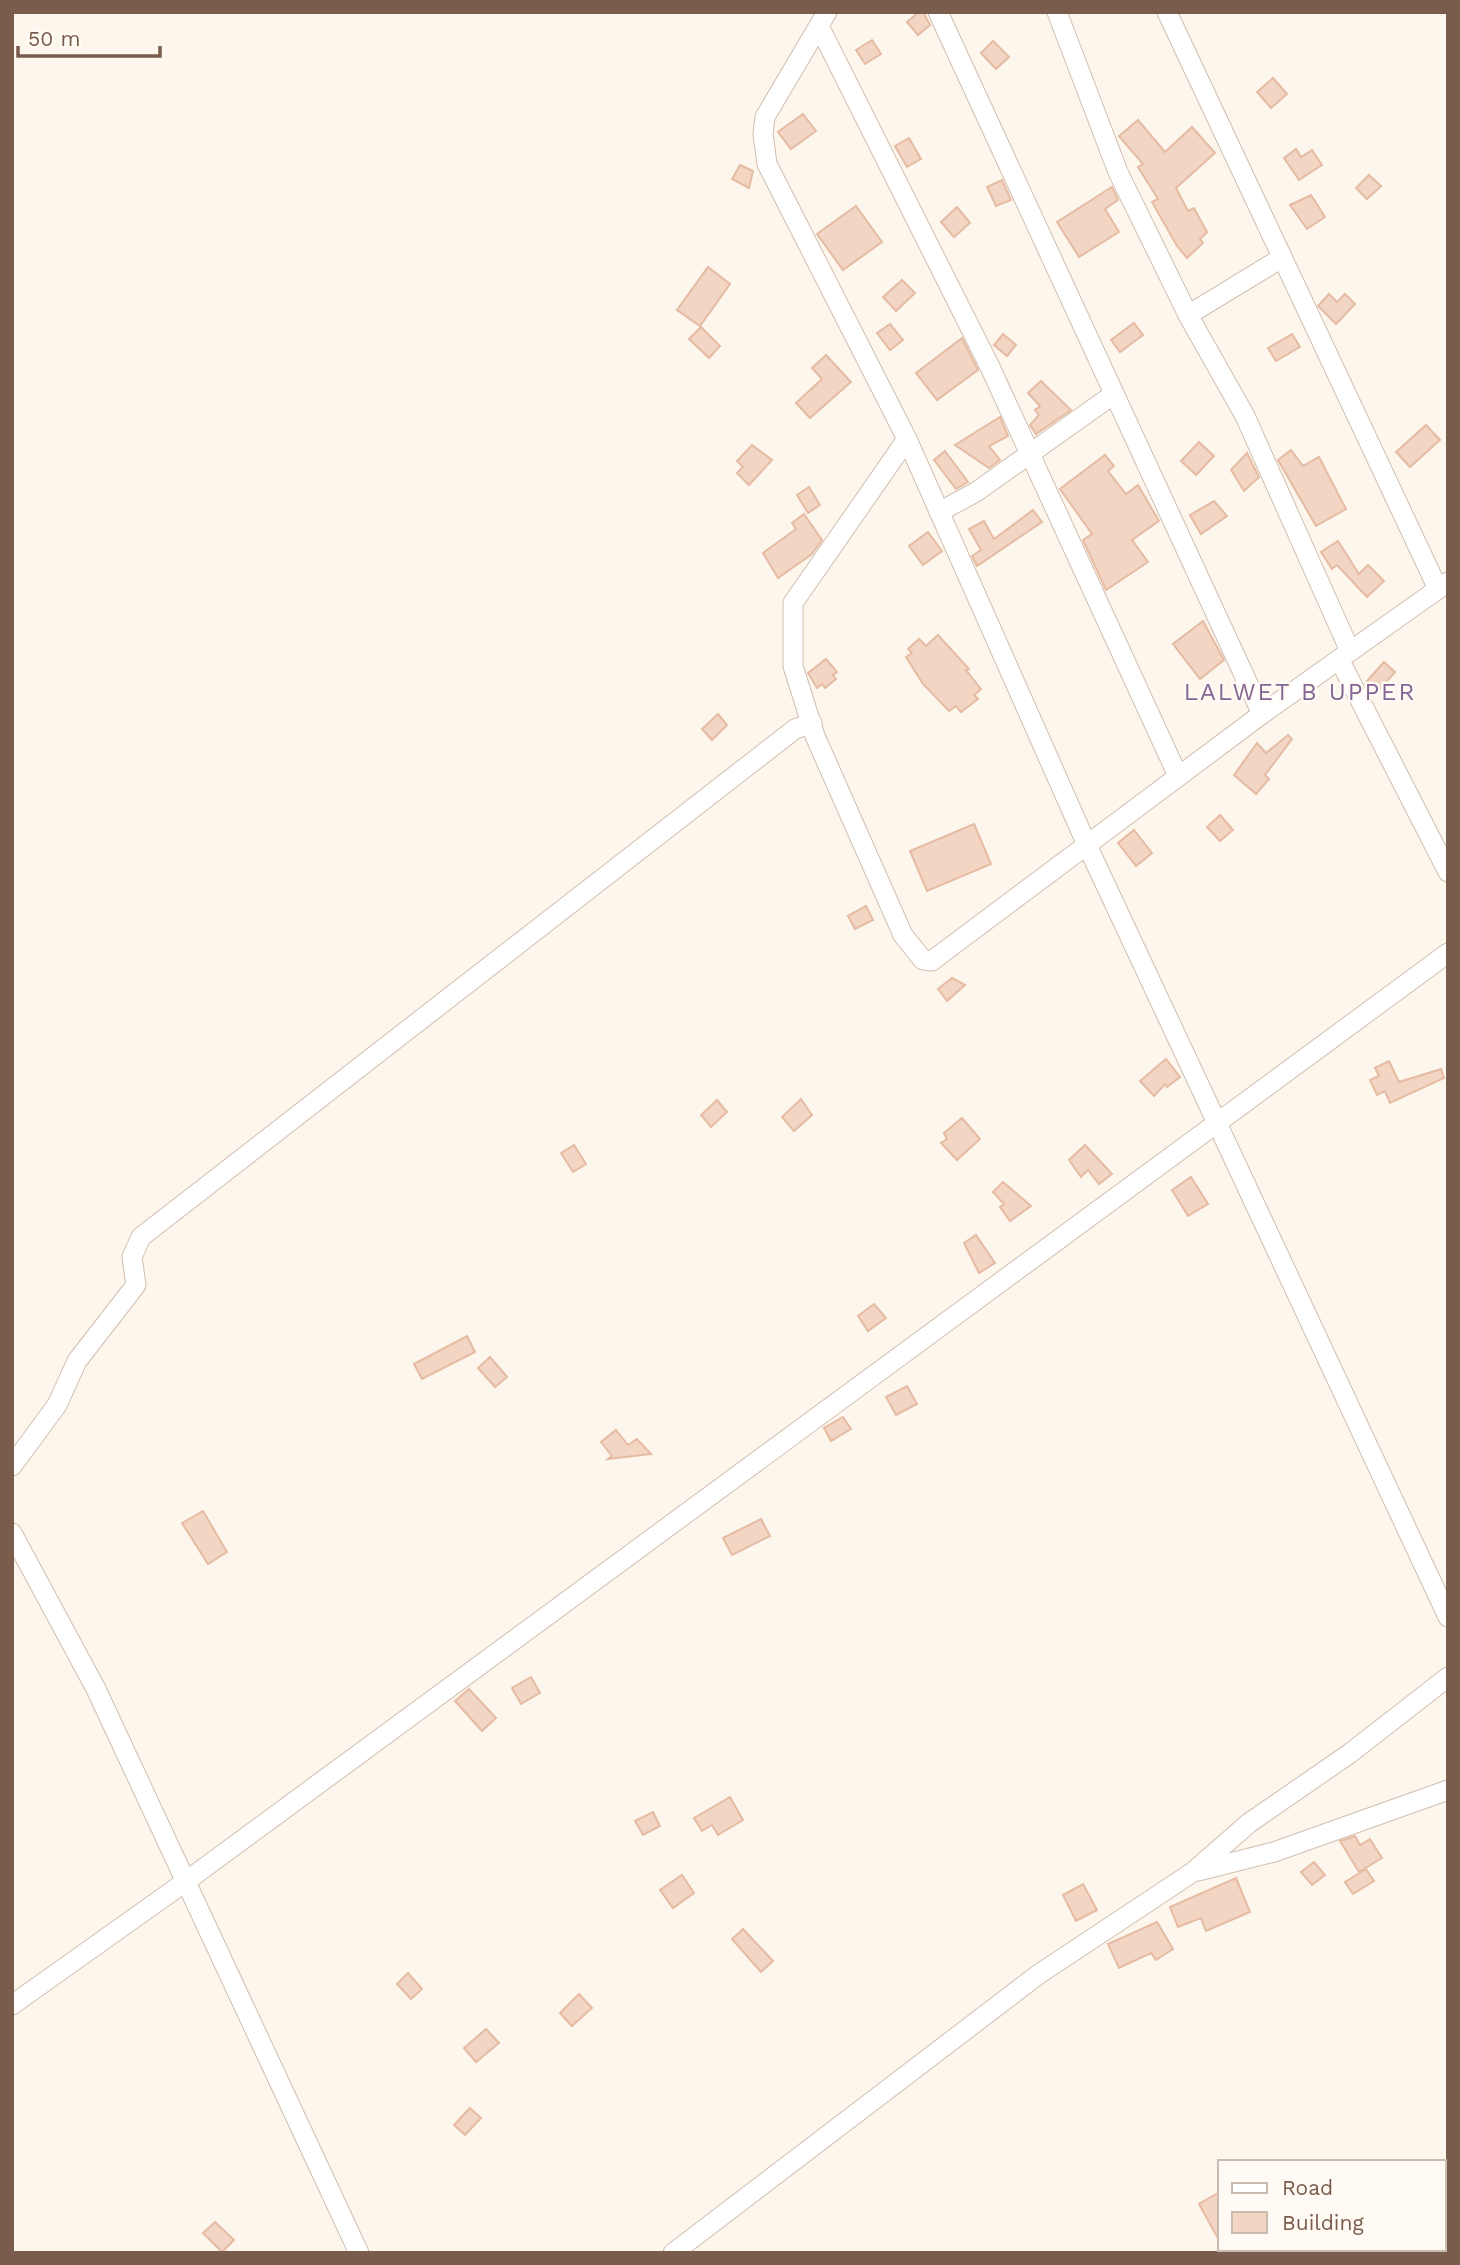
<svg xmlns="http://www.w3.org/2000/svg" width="1460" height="2265" font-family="'Work Sans',sans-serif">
  <rect width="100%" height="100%" fill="#fdf6ec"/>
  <g fill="#f3d5c3" stroke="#e6bba3" stroke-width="2">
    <polygon points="919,12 923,12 930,25 918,35 907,22"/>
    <polygon points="872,40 881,54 865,64 856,50"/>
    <polygon points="993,41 1009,57 996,69 981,53"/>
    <polygon points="1273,78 1287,94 1271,108 1257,92"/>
    <polygon points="803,114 816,131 791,149 778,132"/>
    <polygon points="1138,120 1165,152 1192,127 1215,153 1176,188 1188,211 1194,208 1207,232 1200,239 1203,243 1187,258 1177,246 1152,202 1158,199 1138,167 1143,164 1119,136"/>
    <polygon points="909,138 921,159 907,167 895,146"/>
    <polygon points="1296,149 1301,157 1312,150 1322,165 1299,180 1284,158"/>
    <polygon points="740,165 753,171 749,188 732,179"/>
    <polygon points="1369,175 1381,186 1367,199 1356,188"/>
    <polygon points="1002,180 1011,200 996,206 987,187"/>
    <polygon points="1112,187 1118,200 1105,209 1119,232 1079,257 1057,222"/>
    <polygon points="1311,195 1325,217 1307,229 1290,205"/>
    <polygon points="856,206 882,242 843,270 817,234"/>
    <polygon points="957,207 970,223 954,237 941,222"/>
    <polygon points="708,267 730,284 700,326 677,310"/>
    <polygon points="902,280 915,293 896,311 883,297"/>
    <polygon points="1329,294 1337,302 1345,294 1355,304 1336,324 1318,306"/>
    <polygon points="1134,323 1143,335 1120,352 1111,340"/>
    <polygon points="890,324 903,340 890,350 877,333"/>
    <polygon points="701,327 720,346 709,358 689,339"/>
    <polygon points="1003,334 1016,345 1007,356 994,345"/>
    <polygon points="1292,334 1300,347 1276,361 1268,348"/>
    <polygon points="962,338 978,370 937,400 916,373"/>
    <polygon points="826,355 851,382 810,418 796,403 822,379 812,368"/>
    <polygon points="1041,381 1071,410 1036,434 1030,425 1039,415 1035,410 1040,406 1028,393"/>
    <polygon points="1000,417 1008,436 989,446 1000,460 989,468 955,445"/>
    <polygon points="1426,425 1440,440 1410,467 1396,452"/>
    <polygon points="1199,442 1214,456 1196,475 1181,461"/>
    <polygon points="752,445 772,460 749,485 737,473 743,467 737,461"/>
    <polygon points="1291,450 1303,466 1319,457 1346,509 1316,526 1278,460"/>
    <polygon points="945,451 968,482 956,489 934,460"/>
    <polygon points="1247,453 1259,477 1244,491 1231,470"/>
    <polygon points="1105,455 1114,466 1108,471 1126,494 1138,485 1159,521 1132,540 1148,562 1106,590 1083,540 1092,534 1060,489"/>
    <polygon points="809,487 820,505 808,513 797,495"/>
    <polygon points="1214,501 1227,516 1201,534 1190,515"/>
    <polygon points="1033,510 1042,522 977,566 972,556 981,550 969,529 984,521 994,539"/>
    <polygon points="804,514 822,540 812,554 778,578 763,553 796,529 792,523"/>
    <polygon points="928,532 942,551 923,565 909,546"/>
    <polygon points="1338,541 1359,574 1368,565 1384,581 1367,597 1337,565 1332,569 1321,552"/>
    <polygon points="1203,621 1224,660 1200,679 1173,644"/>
    <polygon points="938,635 969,669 966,670 981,689 974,695 978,699 961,712 956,706 949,711 923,684 906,657 912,653 908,649 919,639 926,646"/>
    <polygon points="826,659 837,672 833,675 836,679 825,688 822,684 817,688 808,673"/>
    <polygon points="1384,662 1395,672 1378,691 1367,681"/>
    <polygon points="718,714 727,725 712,740 702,729"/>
    <polygon points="1288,735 1292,739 1265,775 1269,779 1256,794 1234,775 1257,743 1266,753"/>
    <polygon points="1220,815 1233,830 1220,841 1207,827"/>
    <polygon points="974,824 991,864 927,891 910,851"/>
    <polygon points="1134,830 1152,853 1136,866 1118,843"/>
    <polygon points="866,906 873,920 855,929 848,916"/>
    <polygon points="952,978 965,985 947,1001 938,989"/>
    <polygon points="1166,1059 1180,1077 1167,1087 1165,1084 1154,1096 1140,1081"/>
    <polygon points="1389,1061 1399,1082 1441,1069 1444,1078 1390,1103 1385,1091 1377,1095 1370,1080 1379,1076 1375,1068"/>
    <polygon points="801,1099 812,1115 794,1131 782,1117"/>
    <polygon points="717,1100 727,1112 711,1127 701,1115"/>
    <polygon points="962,1118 980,1139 957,1160 941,1143 947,1139 944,1133"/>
    <polygon points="574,1145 586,1164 573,1172 561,1153"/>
    <polygon points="1085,1145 1112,1174 1099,1184 1088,1170 1081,1177 1069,1160"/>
    <polygon points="1191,1177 1208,1204 1188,1216 1172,1190"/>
    <polygon points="1003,1182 1031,1206 1010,1221 1000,1207 1004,1204 993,1192"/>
    <polygon points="976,1235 995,1263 979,1273 964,1243"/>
    <polygon points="874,1304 886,1318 868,1331 858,1316"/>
    <polygon points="467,1336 475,1352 422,1379 414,1364"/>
    <polygon points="490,1357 507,1377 495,1387 478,1368"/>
    <polygon points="907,1386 917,1404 896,1415 886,1397"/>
    <polygon points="843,1417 851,1429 831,1441 824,1428"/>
    <polygon points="616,1430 628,1445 637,1439 651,1454 608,1459 612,1456 601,1442"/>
    <polygon points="203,1511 227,1552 208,1564 182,1523"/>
    <polygon points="761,1519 770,1536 732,1555 723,1538"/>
    <polygon points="531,1677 540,1693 521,1704 512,1688"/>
    <polygon points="469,1689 496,1718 482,1731 455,1701"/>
    <polygon points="730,1797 743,1820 718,1835 712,1825 702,1831 694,1818"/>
    <polygon points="653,1812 660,1826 643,1835 635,1821"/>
    <polygon points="1355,1836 1360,1845 1370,1839 1382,1858 1359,1872 1340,1841"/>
    <polygon points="1314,1862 1325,1875 1312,1885 1301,1872"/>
    <polygon points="1366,1869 1374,1881 1353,1894 1345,1882"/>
    <polygon points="682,1875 694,1893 673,1908 660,1890"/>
    <polygon points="1236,1878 1250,1912 1206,1931 1201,1918 1178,1927 1170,1907"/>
    <polygon points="1083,1884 1097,1910 1076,1921 1063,1895"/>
    <polygon points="1157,1922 1173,1949 1156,1960 1151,1953 1119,1968 1108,1944"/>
    <polygon points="743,1929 773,1961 761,1972 732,1939"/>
    <polygon points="408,1973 422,1989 411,1999 397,1984"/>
    <polygon points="579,1994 592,2008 572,2026 560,2013"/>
    <polygon points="486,2029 499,2043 476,2062 464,2048"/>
    <polygon points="470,2108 481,2118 465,2135 454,2125"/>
    <polygon points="1220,2192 1220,2242 1199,2204"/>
    <polygon points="215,2222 234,2240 222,2252 203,2233"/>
  </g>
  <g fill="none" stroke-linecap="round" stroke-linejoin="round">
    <defs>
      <g id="minor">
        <polyline points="827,12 765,117 763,134 767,164 907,439 1087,845 1448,1617"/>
        <polyline points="938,12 1262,714"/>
        <polyline points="1057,12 1118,172 1188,315 1245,416 1350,651"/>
        <polyline points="1167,12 1438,589"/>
        <polyline points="819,26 990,367 1178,776"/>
        <polyline points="1188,315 1280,259"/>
        <polyline points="907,439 793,603 793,666 815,736 903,935 923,960 932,961 941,954 1262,714 1448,582"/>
        <polyline points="939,512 976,492 1114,394"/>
        <polyline points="1339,659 1448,872"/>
        <polyline points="12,1466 57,1405 77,1361 136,1285 132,1257 141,1237 795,729 812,723"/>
        <polyline points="12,1533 96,1689 359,2253"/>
        <polyline points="1198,1871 1274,1852 1448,1790"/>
        <polyline points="12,2005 185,1882 1448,953"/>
        <polyline points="673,2253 1039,1974 1193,1872 1249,1823 1349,1754 1448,1677"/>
      </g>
    </defs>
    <use href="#minor" stroke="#d1beb0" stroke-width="21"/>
    <use href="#minor" stroke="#fff" stroke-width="19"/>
  </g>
  <g text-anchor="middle" stroke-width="5" stroke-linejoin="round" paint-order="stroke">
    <g font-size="24" letter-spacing="2" fill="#846695" stroke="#fffaf3">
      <text x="1300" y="700">LALWET B UPPER</text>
    </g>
  </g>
  <rect width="1460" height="2265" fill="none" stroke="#7a5c4d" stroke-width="28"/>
  <rect x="1218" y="2160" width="228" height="91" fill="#fffaf3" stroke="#cabbb1" stroke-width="2"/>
  <rect x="1232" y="2183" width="35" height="10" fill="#ffffff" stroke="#cabbb1" stroke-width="2"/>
  <text x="1282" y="2195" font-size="21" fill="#7a5c4d">Road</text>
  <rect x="1232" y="2212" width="35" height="21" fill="#f3d5c3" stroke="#cabbb1" stroke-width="2"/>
  <text x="1282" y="2230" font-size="21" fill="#7a5c4d">Building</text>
  <path d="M18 46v10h142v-10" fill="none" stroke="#7a5c4d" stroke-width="3.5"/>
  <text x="28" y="46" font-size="21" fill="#7a5c4d" stroke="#fffaf3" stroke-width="5" paint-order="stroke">50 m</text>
</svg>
